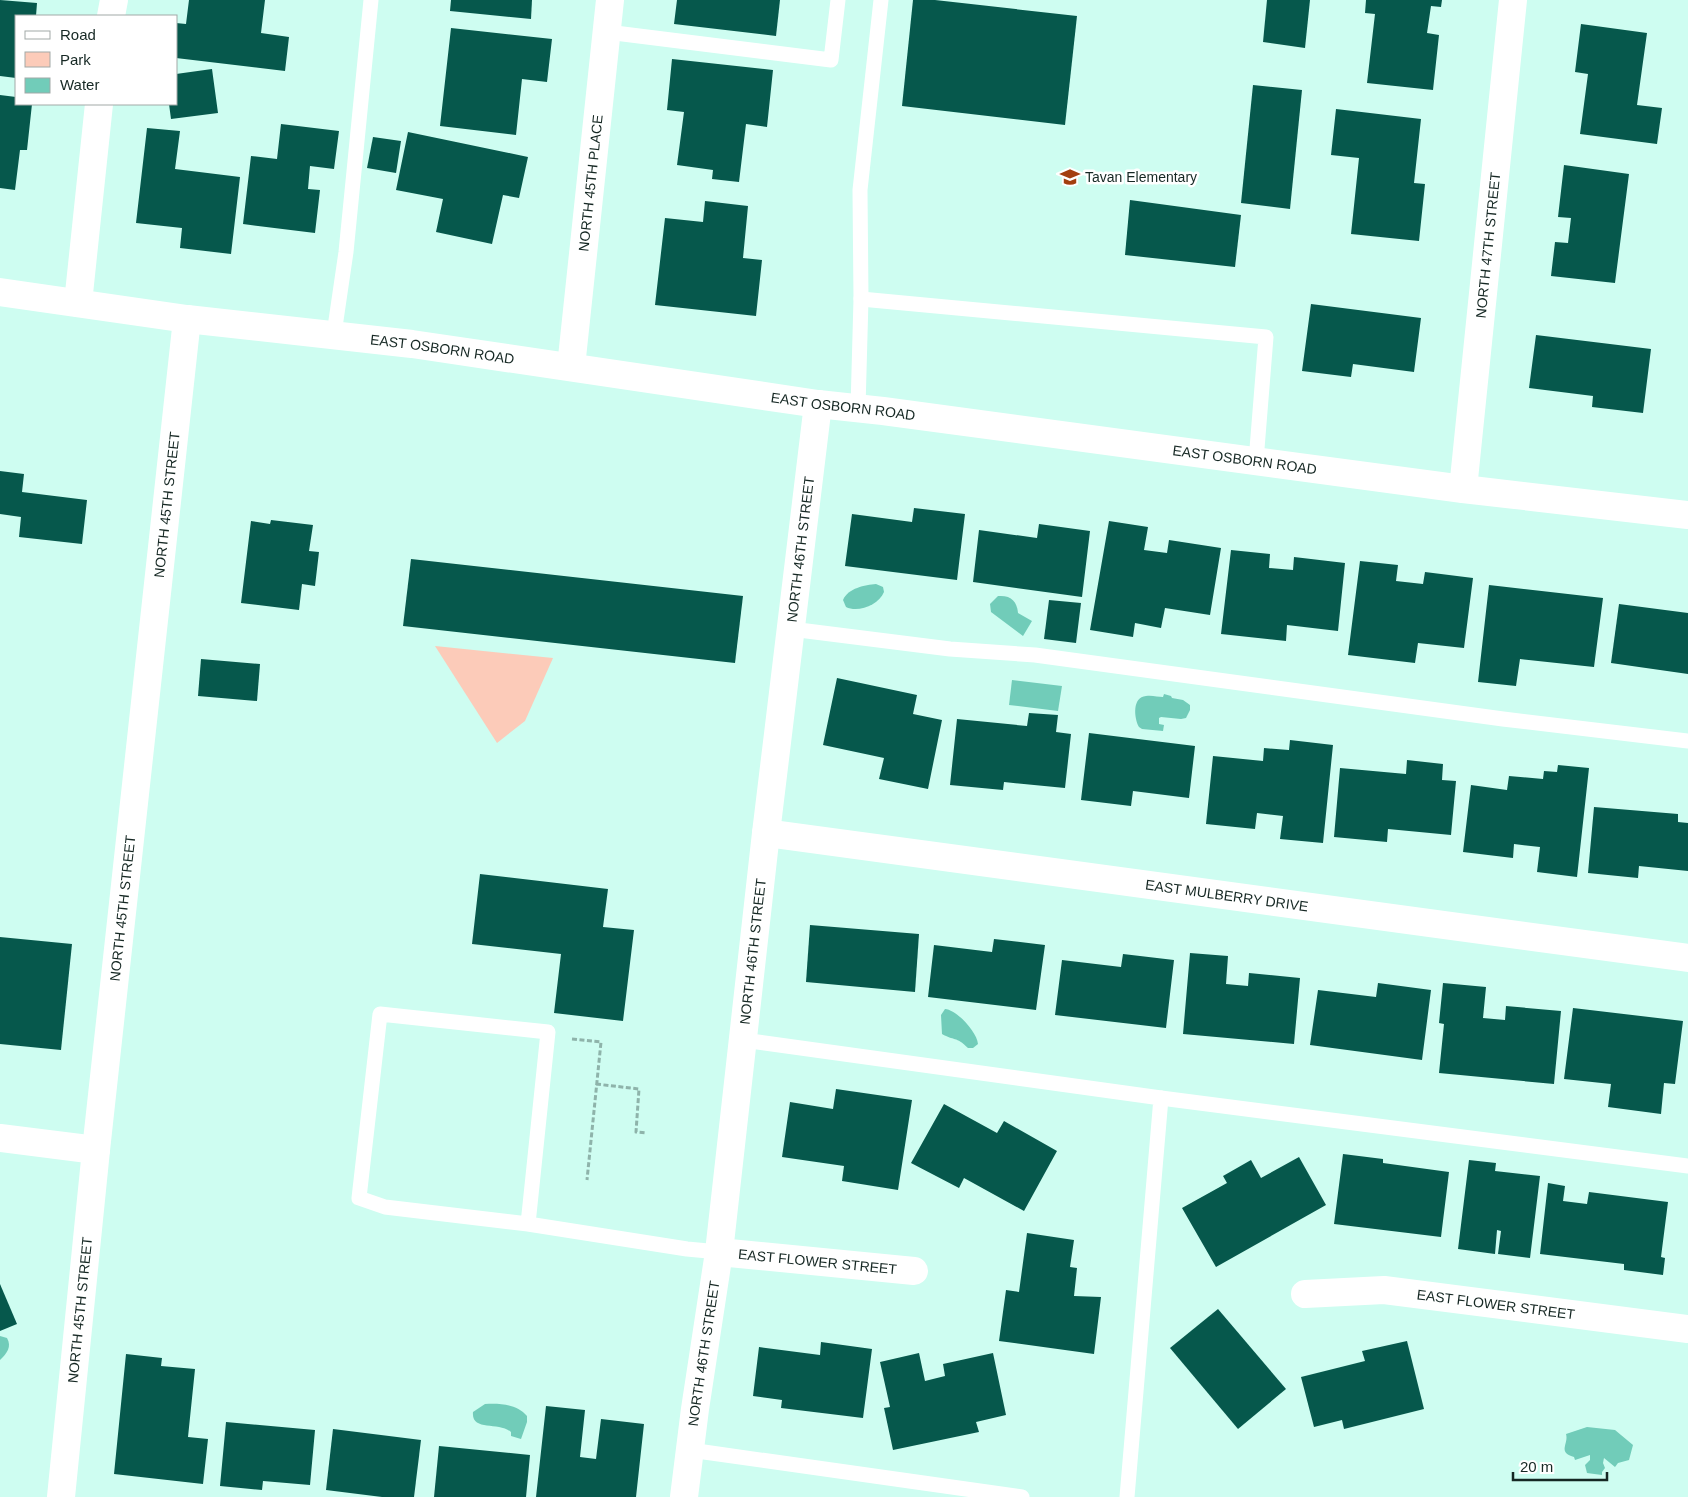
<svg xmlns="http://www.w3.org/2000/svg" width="1688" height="1497" font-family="Arial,sans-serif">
  <rect width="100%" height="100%" fill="#cefdf1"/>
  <polygon fill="#fccbb9" points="435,646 553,658 525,721 497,743"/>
  <g fill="#71ccb9">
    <path d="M876,584l7,3 1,5c-5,13 -26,21 -38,15l-3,-7c5,-12 22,-15 33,-16z"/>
    <path d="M998,596c13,-1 19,5 20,17l14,8 -9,15 -32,-24 -1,-8z"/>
    <polygon points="1012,680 1062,686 1058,711 1009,705"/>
    <path d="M1164,694l7,2 1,2 11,2 7,5v5l-4,8 -5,1 -20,-2 -2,1v6l5,1 -1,6 -21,-2 -3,-2c-5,-9 -7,-30 7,-31 6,-1 12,1 17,1z"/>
    <path d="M945,1009c12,1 32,23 33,35l-5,4h-5c-12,-12 -14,-7 -26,-14l-1,-19z"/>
    <path d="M0,1336l7,2c5,9 0,15 -7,22z"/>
    <path d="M485,1404c14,-1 32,0 42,12v6l-6,17 -10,-3v-4c-12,-11 -40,0 -38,-20z"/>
    <path d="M1587,1427l28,3 18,15 -4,15 -11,3 -3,4 -11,-9 -1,5 2,5 -3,4v3l-15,-2 -2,-8 5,-5v-5l-15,5 -1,-3c-17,-5 -5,-13 -8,-23z"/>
  </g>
  <g fill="#06584c">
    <polygon points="0,0 37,3 36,16 16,16 16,78 0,76"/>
    <polygon points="189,0 265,0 261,33 289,37 285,71 176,58 176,23 186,24"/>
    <polygon points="451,0 532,0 531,19 450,11"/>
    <polygon points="677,0 780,0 776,36 674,24"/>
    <polygon points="913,0 935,0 1077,16 1065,125 902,106"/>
    <polygon points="1267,0 1310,0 1305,48 1263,42"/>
    <polygon points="1366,0 1442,0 1441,7 1431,6 1427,33 1439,35 1433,90 1367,83 1375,14 1365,13"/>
    <polygon points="1581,24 1647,33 1637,105 1662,108 1657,144 1580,134 1588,74 1575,72"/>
    <polygon points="451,28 552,39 547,82 522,79 516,135 440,126"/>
    <polygon points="672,59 773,70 767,127 746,124 739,182 712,179 713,170 677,165 684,112 667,110"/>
    <polygon points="212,69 218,113 171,119 169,104 176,104 176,74"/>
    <polygon points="1253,85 1302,90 1290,209 1241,203"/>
    <polygon points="0,95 16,97 16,104 32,104 27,150 20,150 15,190 0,188"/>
    <polygon points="1336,109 1421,119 1414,183 1425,184 1419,241 1351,234 1359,158 1331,155"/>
    <polygon points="281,124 339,131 334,169 310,166 308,189 320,190 315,233 243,224 251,156 277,159"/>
    <polygon points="147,128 180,131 175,169 240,177 231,254 180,248 182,228 136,223"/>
    <polygon points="408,132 528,157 519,198 503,195 492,244 436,232 443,199 396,190"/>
    <polygon points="373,137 401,141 396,173 367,168"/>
    <polygon points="1564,165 1629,174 1615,283 1551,276 1555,242 1568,243 1571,218 1558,217"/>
    <polygon points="1130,200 1241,215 1235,267 1125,255"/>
    <polygon points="705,201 748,206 743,258 762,260 756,316 655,305 665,218 703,222"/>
    <polygon points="1311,304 1421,318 1414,372 1353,364 1351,377 1302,371"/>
    <polygon points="1536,335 1651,349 1643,413 1592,407 1593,396 1529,388"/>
    <polygon points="0,471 24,474 22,492 87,500 82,544 19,537 21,517 0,514"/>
    <polygon points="914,508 965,514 957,580 845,566 852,514 912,522"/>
    <polygon points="271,520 313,525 309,551 319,552 315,586 302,584 299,610 241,603 251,521 270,524"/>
    <polygon points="1109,521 1148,527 1144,550 1167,553 1169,540 1221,548 1210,615 1165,608 1161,628 1135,623 1133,637 1090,630"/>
    <polygon points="1039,524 1090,531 1082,597 973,582 979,530 1037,538"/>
    <polygon points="1231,550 1270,554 1269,568 1293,570 1294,557 1345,563 1338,631 1287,625 1286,641 1221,634"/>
    <polygon points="411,559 743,596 735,663 403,626"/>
    <polygon points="1360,561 1398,565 1396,581 1423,584 1425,572 1473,578 1464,648 1418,643 1415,663 1348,655"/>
    <polygon points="1489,585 1603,598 1594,667 1520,659 1516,686 1478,682"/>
    <polygon points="1049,600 1081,603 1076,643 1044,639"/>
    <polygon points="1619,604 1688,613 1688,674 1611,663"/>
    <polygon points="201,659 260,664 257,701 198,696"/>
    <polygon points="837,678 917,695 913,714 942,720 928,789 879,779 884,758 823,745"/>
    <polygon points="1029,713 1058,715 1056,732 1071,734 1065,788 1004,782 1003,790 950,785 957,719 1027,726"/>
    <polygon points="1089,733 1195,746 1189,798 1133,791 1131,806 1081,800"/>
    <polygon points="1290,740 1333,745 1323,843 1280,839 1283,816 1257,813 1255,829 1206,824 1213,756 1263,761 1264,748 1289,750"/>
    <polygon points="1407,760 1443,764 1442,780 1456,781 1451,835 1388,829 1387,842 1334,837 1340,768 1406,774"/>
    <polygon points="1558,765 1589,768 1577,877 1537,872 1540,847 1514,844 1513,858 1463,852 1471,785 1507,790 1509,776 1543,779 1544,771 1557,772"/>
    <polygon points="1594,807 1678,814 1678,822 1688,823 1688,871 1639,866 1638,878 1588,873"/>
    <polygon points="480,874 608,889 603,927 634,930 623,1021 554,1013 561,954 472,944"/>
    <polygon points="810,925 919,934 915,992 806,982"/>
    <polygon points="0,937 72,944 61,1050 0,1044"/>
    <polygon points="994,939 1045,945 1036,1010 928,997 934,945 992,952"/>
    <polygon points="1190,953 1228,956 1226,984 1248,986 1249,973 1300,978 1294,1044 1183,1034"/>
    <polygon points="1123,954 1174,960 1166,1028 1055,1015 1062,960 1121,967"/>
    <polygon points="1378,983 1431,990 1422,1060 1310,1045 1318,990 1376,997"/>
    <polygon points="1443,983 1486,987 1483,1018 1505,1020 1506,1006 1561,1011 1554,1084 1439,1073 1444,1024 1439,1023"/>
    <polygon points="1573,1008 1683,1021 1675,1084 1664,1083 1661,1114 1608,1107 1611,1084 1564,1079"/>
    <polygon points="836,1089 912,1100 898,1190 842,1181 844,1166 782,1157 790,1102 833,1109"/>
    <polygon points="944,1104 997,1133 1004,1121 1057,1151 1024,1211 964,1178 959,1188 911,1163"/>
    <polygon points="1343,1154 1383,1159 1383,1163 1449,1172 1441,1237 1334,1224"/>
    <polygon points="1299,1157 1326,1205 1216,1267 1182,1208 1227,1183 1223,1176 1251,1160 1261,1178"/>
    <polygon points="1469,1160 1496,1163 1495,1171 1540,1176 1530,1258 1498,1254 1501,1231 1497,1230 1495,1254 1458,1249"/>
    <polygon points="1548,1183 1565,1186 1563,1201 1587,1204 1589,1192 1668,1202 1661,1257 1665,1258 1663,1275 1624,1270 1624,1264 1540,1254"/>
    <polygon points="1027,1233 1074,1240 1070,1267 1077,1268 1074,1296 1101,1297 1094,1354 999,1341 1006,1290 1019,1292"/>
    <polygon points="0,1284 17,1324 0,1331"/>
    <polygon points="1218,1309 1286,1389 1238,1429 1170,1348"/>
    <polygon points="1407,1341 1424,1409 1344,1429 1342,1420 1314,1427 1301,1377 1365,1361 1362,1351"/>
    <polygon points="821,1342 872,1349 863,1418 781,1408 782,1400 753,1396 759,1347 820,1355"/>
    <polygon points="919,1353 925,1381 945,1376 943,1364 993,1353 1006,1415 976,1422 979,1432 893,1450 884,1408 890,1407 880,1362"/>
    <polygon points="126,1354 162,1358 161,1366 195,1369 188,1437 208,1439 203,1484 114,1474"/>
    <polygon points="546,1406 585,1410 580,1457 596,1459 601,1419 644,1424 636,1497 536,1497"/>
    <polygon points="226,1422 315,1430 310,1485 263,1481 262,1490 220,1486"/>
    <polygon points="333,1429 421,1440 414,1497 382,1497 326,1490"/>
    <polygon points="439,1446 530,1455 526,1497 434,1497"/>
  </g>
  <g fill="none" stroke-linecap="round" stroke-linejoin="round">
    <g stroke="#8eb3aa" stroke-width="3" stroke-dasharray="5 2.5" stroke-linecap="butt">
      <polyline points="572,1039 601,1042 587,1180"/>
      <polyline points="596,1084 639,1089 636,1132 646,1133"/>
    </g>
    <g stroke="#fff" stroke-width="15">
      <polyline points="607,32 831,60 838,0"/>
      <polyline points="861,299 1266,337 1256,461"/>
      <polyline points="334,334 346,252 371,0"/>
      <polyline points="858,408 861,299 860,190 881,0"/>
      <polyline points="791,629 950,649 1035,655 1503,719 1688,741"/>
      <polyline points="743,1040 1161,1098 1127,1497"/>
      <polyline points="1161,1098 1688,1166"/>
      <polyline points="528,1224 548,1032 380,1014 359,1198 385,1207 528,1224 687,1249 719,1252"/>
      <polyline points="690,1450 1022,1497"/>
    </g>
    <g stroke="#fff" stroke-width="28">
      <polyline points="111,16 114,0"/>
      <polyline points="78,303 99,104"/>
      <path id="s1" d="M571,367l39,-367"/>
      <path id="s2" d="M1463,489l50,-489"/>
      <path id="s3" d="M766,833l922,125"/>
      <polyline points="0,1138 96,1150"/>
      <path id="s4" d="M719,1252l195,19"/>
      <path id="s5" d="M1305,1294l79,-4 304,39"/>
      <path id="s6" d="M61,1497l35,-347 91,-831"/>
    </g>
    <g stroke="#fff" stroke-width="28">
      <path id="s7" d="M0,292l187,27 225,25 406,60 65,7 580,78 225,26"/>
      <path id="s8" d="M684,1497l11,-88 24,-157 47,-419 52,-429"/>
    </g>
  </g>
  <defs>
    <symbol id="school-bare" viewBox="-9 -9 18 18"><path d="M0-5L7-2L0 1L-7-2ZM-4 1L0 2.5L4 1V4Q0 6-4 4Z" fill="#a33e0f" stroke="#fff" stroke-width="2.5" paint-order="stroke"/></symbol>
  </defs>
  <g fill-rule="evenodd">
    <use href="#school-bare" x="1056" y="163" width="28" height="28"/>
  </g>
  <g text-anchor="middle" stroke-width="5" stroke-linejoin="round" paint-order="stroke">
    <g font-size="14" fill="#162824" stroke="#fff" text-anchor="start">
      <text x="1085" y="182">Tavan Elementary</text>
    </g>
    <g font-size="14" fill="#162824" stroke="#fff">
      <text dy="5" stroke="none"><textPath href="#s1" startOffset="185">NORTH 45TH PLACE</textPath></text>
      <text dy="5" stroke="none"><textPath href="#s2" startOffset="245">NORTH 47TH STREET</textPath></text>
      <text dy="5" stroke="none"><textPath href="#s7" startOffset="446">EAST OSBORN ROAD</textPath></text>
      <text dy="5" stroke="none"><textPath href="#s7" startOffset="851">EAST OSBORN ROAD</textPath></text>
      <text dy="5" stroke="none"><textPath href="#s7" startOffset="1256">EAST OSBORN ROAD</textPath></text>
      <text dy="5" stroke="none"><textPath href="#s6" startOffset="998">NORTH 45TH STREET</textPath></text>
      <text dy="5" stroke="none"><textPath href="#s8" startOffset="955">NORTH 46TH STREET</textPath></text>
      <text dy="5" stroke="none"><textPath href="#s3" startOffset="465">EAST MULBERRY DRIVE</textPath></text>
      <text dy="5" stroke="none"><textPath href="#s6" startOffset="592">NORTH 45TH STREET</textPath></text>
      <text dy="5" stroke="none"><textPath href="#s8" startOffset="550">NORTH 46TH STREET</textPath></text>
      <text dy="5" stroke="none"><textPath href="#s4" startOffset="99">EAST FLOWER STREET</textPath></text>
      <text dy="5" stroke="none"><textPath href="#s5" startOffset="192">EAST FLOWER STREET</textPath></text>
      <text dy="5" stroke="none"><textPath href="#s6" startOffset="188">NORTH 45TH STREET</textPath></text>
      <text dy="5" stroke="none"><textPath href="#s8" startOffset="145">NORTH 46TH STREET</textPath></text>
    </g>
  </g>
  <rect x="15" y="15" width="162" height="90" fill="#ffffff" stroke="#a2a9a7"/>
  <rect x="25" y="31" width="25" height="8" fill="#ffffff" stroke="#a2a9a7"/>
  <text x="60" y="40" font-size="15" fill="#162824">Road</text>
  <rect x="25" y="52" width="25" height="15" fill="#fccbb9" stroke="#a2a9a7"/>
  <text x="60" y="65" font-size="15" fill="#162824">Park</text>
  <rect x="25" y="78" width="25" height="15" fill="#71ccb9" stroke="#a2a9a7"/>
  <text x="60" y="90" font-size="15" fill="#162824">Water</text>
  <path d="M1513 1472v8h94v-8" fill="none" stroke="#162824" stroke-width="2.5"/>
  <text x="1520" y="1472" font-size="15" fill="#162824" stroke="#ffffff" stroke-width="4" paint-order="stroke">20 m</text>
</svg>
